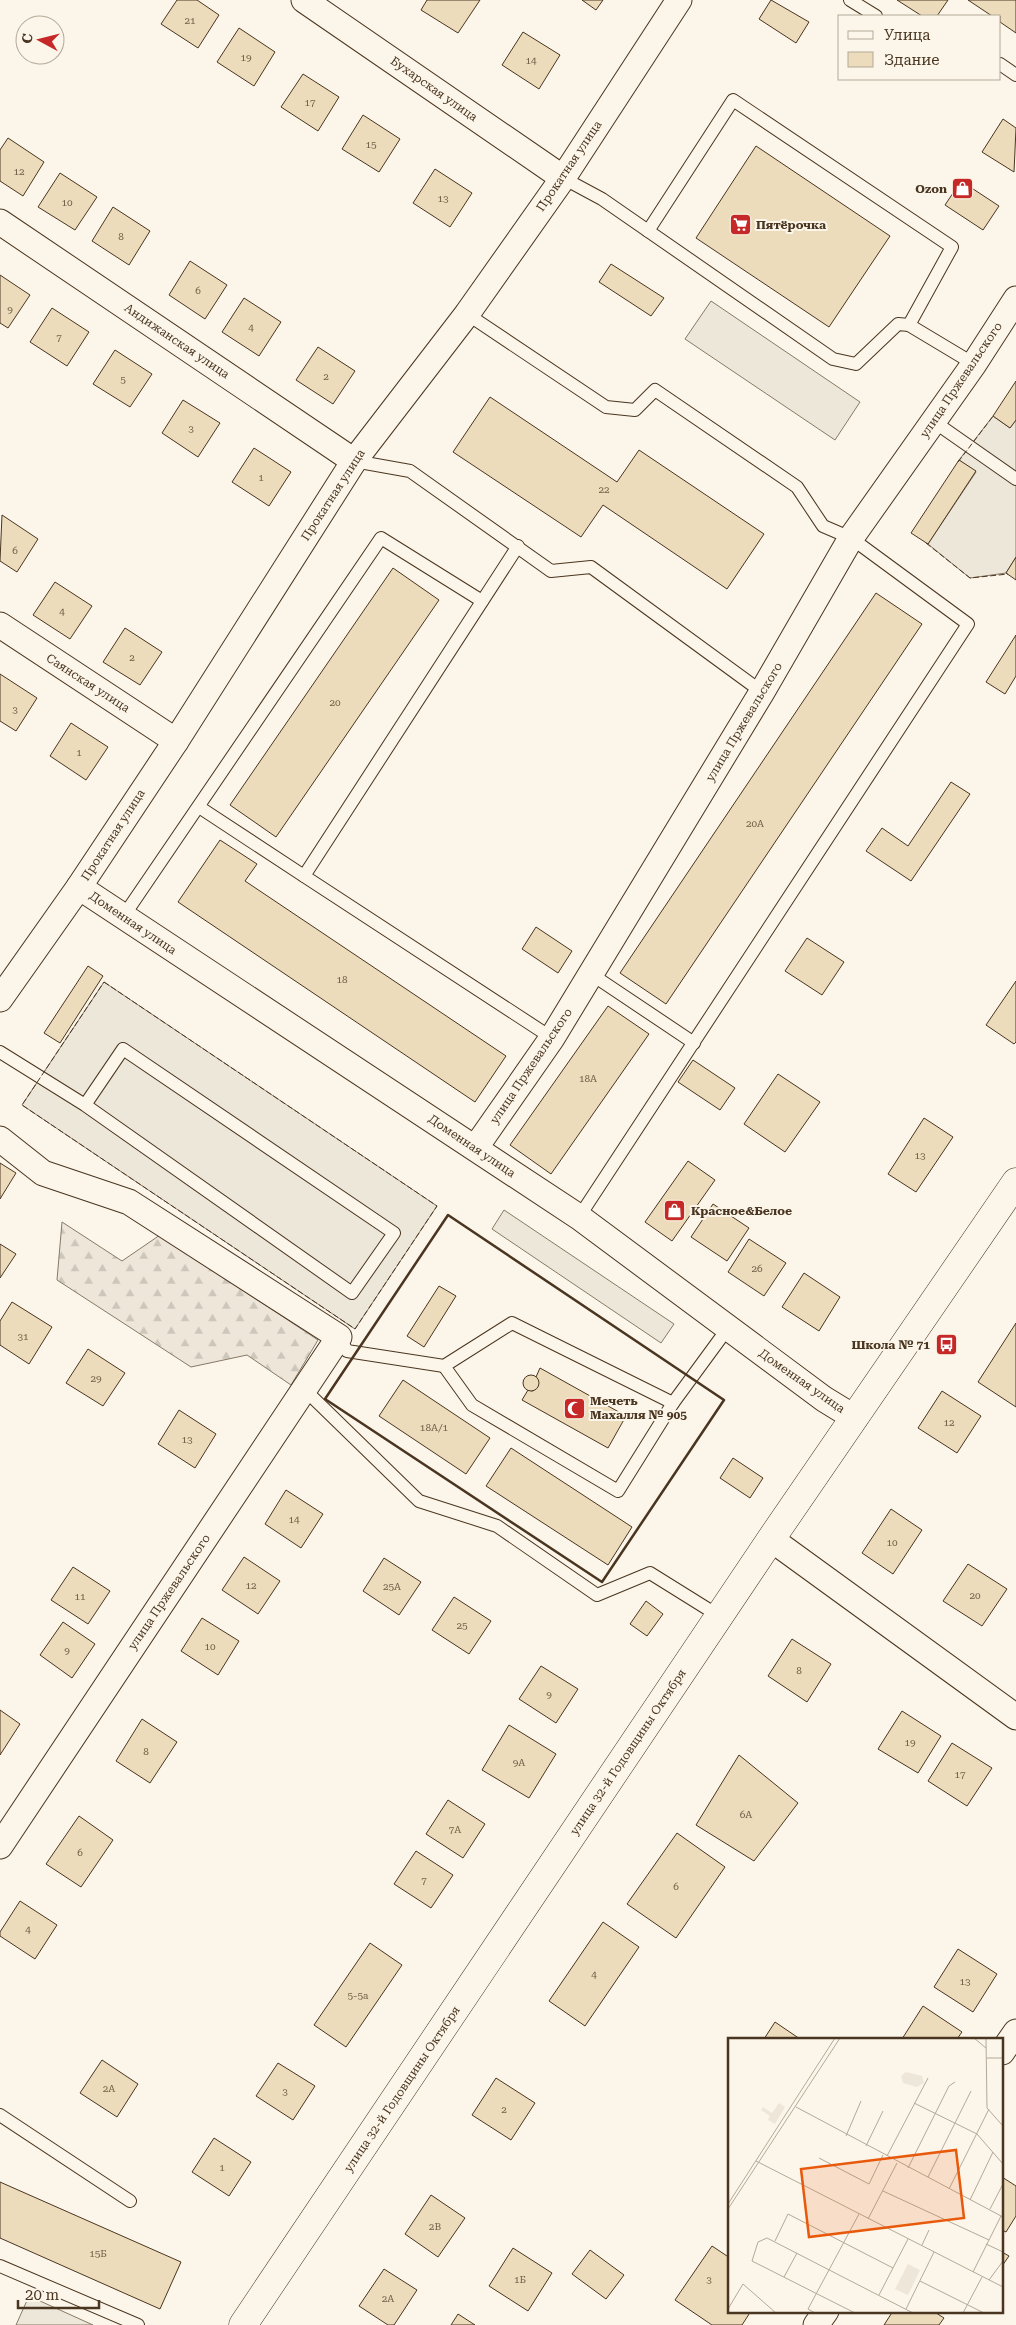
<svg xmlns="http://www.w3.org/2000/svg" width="1016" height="2325" font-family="'Roboto Serif',serif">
  <defs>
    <pattern id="forest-firs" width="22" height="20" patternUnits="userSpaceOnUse" patternTransform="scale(1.25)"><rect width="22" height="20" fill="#ede6d9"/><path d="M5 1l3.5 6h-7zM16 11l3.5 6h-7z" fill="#cdc6ba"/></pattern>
  </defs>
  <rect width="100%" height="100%" fill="#fbf6e9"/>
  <polygon fill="url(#forest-firs)" stroke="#887966" points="62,1222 122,1261 160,1235 318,1340 291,1385 247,1355 191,1367 57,1280"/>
  <g fill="#ede7d9" stroke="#887966">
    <polygon points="711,301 860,402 835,440 685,339"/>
    <polygon points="993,416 1010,428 1016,420 1016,557 1006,573 970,578 928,544 976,472 959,460"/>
    <polygon points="104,982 437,1206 355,1329 22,1105"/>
    <polygon points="504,1210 674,1324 661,1343 492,1229"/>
    <polygon points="29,2296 93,2325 16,2325"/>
  </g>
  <g fill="#ecdcbc" stroke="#4a3520">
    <polygon points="177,0 197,0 219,15 198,48 161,24"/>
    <polygon points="427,0 480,0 458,33 421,10"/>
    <polygon points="582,0 603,0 596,10"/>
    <polygon points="771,0 809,22 796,43 759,19"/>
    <polygon points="897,0 948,0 937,16 922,16"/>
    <polygon points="968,0 1016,0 1016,33 1000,22 1000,16 992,16"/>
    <polygon points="239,28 275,52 254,86 217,62"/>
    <polygon points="523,32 560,55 539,89 502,65"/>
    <polygon points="303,74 339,97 318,131 281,107"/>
    <polygon points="363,115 400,139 379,172 342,149"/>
    <polygon points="1003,119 1016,128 1014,172 982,152"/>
    <polygon points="8,138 44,162 23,196 0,181 0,150"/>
    <polygon points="756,146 890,236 829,327 696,238"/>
    <polygon points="435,169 472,193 450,227 413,203"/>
    <polygon points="60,173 97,197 75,230 38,207"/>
    <polygon points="961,181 999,206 983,230 945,205"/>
    <polygon points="113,207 150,231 129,265 92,241"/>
    <polygon points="190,261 227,285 205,319 169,295"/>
    <polygon points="611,264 664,298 651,316 599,282"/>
    <polygon points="0,275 30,295 8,328 0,323"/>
    <polygon points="244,298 281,322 259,356 222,332"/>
    <polygon points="52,308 89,332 67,366 30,342"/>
    <polygon points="318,347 355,371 333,404 296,380"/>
    <polygon points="115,350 152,374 130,407 93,384"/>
    <polygon points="1016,381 1016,420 1010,428 993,416"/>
    <polygon points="490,397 617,482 639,450 764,534 727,589 603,505 581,537 453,452"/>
    <polygon points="183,400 220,423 198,457 162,433"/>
    <polygon points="254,448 291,472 269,506 232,482"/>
    <polygon points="959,460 976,471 928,544 911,533"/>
    <polygon points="2,515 38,539 17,572 0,561"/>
    <polygon points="1016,557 1016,580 1006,573"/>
    <polygon points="393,568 439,600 276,837 230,805"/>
    <polygon points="55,582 92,606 70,639 33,615"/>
    <polygon points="876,593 922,624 666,1004 620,973"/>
    <polygon points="125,628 162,652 140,685 103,662"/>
    <polygon points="1016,635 1016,676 1005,694 986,682"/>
    <polygon points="0,674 37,698 16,731 0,721"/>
    <polygon points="71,723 108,747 86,780 50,756"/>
    <polygon points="951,782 970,794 911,881 866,851 882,828 908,846"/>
    <polygon points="220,840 257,864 245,881 506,1056 475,1102 178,902"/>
    <polygon points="536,927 572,951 558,973 522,949"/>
    <polygon points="807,938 844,962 822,995 785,971"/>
    <polygon points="88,966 103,976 60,1043 44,1033"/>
    <polygon points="1016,981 1016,1042 1014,1044 986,1025"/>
    <polygon points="608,1006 649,1034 551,1174 510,1145"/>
    <polygon points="693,1060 735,1088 720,1110 678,1082"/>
    <polygon points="778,1074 820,1102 785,1152 744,1124"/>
    <polygon points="924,1118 953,1137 916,1192 888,1174"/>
    <polygon points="688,1161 715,1180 672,1241 645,1222"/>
    <polygon points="0,1163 16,1173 0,1199"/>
    <polygon points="713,1204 749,1228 727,1261 691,1237"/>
    <polygon points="749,1239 786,1263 764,1296 728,1272"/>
    <polygon points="0,1244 16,1254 0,1278"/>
    <polygon points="804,1273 840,1297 819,1331 782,1307"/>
    <polygon points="439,1286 456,1296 424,1347 407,1336"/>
    <polygon points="12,1302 52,1327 29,1364 0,1345 0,1321"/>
    <polygon points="1016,1323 1016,1407 978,1382"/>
    <polygon points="88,1349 125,1373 103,1406 66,1383"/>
    <polygon points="540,1368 626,1416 608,1448 522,1400 528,1390 533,1391 538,1386 536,1377"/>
    <circle cx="531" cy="1383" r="8"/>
    <polygon points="403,1380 490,1438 466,1474 379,1416"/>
    <polygon points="942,1391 981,1416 957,1453 918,1428"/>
    <polygon points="179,1410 216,1434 195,1468 158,1444"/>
    <polygon points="511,1448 632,1527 608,1565 486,1486"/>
    <polygon points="733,1458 763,1478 750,1498 720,1478"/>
    <polygon points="286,1490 323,1514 301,1548 265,1524"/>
    <polygon points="891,1509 922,1530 893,1574 862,1553"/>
    <polygon points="244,1557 280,1581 258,1614 222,1590"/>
    <polygon points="384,1558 421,1582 399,1615 363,1591"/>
    <polygon points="968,1564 1007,1589 982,1626 943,1601"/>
    <polygon points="73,1567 110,1591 88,1624 51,1600"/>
    <polygon points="454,1597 491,1621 469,1654 432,1630"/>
    <polygon points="646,1601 663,1614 647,1636 630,1624"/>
    <polygon points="202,1618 239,1641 218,1675 181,1651"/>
    <polygon points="63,1622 95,1644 72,1678 40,1655"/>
    <polygon points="792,1639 831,1664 807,1702 768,1676"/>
    <polygon points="541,1666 578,1689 556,1723 519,1699"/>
    <polygon points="0,1710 20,1724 0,1755"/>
    <polygon points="902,1711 941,1736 918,1773 878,1749"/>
    <polygon points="142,1719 177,1742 150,1783 116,1761"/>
    <polygon points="509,1725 556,1754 529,1798 482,1770"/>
    <polygon points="952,1743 992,1768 967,1806 928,1781"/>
    <polygon points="739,1755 798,1803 754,1861 696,1825"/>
    <polygon points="448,1800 485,1824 463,1858 426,1834"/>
    <polygon points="79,1816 113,1840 81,1887 46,1864"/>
    <polygon points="677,1833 725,1867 676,1938 627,1904"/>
    <polygon points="416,1851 453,1875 431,1908 394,1884"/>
    <polygon points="20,1901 57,1925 35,1959 0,1936 0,1932"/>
    <polygon points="603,1922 639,1947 585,2026 549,2001"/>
    <polygon points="370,1943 402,1965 346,2047 314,2025"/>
    <polygon points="958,1949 997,1974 973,2012 934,1987"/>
    <polygon points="923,2006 962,2032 957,2039 902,2039"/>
    <polygon points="775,2022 800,2039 764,2039"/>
    <polygon points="102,2060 138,2084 117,2117 80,2093"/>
    <polygon points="278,2063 315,2086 293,2120 256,2096"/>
    <polygon points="496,2078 535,2103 511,2140 472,2115"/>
    <polygon points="214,2138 251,2162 229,2196 192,2172"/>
    <polygon points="1002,2177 1016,2186 1016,2216 1006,2232 1002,2230"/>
    <polygon points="0,2182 181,2262 160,2309 0,2238"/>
    <polygon points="431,2195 465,2218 438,2257 405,2234"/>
    <polygon points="712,2246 730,2258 730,2311 751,2311 742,2325 712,2325 675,2300"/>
    <polygon points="513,2248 552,2273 528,2311 489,2286"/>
    <polygon points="590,2250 624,2275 606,2299 572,2274"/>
    <polygon points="1002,2252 1009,2256 1002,2266"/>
    <polygon points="384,2269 417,2290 394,2325 388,2325 359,2306"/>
    <polygon points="893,2311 933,2311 944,2318 939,2325 884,2325"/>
    <polygon points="458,2314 475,2325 451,2325"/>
  </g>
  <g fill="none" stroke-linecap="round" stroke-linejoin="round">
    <defs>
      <g id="service">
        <polyline points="850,0 876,16"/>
        <polyline points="1000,64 1016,75"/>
        <polyline points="563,178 602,199 833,359 856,364 898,324 909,325 974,364"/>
        <polyline points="648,231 733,100 952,247 909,325"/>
        <polyline points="467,314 606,407 635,410 655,390 797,487 823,526 851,538 968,624 579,1217"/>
        <polyline points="933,421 1016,479"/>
        <polyline points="354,461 410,471 551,571 591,567 762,692"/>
        <polyline points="518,546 304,876 552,1038"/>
        <polyline points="199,807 304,876"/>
        <polyline points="123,917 381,538 482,601"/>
        <polyline points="591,974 694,1043"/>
        <polyline points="0,1052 85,1105 352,1293 394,1233 123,1049 85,1105"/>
        <polyline points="339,1337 347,1351 444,1366 512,1323 673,1403 728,1328"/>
        <polyline points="444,1366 472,1405 618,1491 673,1403"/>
        <polyline points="304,1389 419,1501 497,1526 597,1595 650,1573 719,1616"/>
        <polyline points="0,2115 130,2201"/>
        <polyline points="0,2266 138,2325"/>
      </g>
      <g id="minor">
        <polyline points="304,0 563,178"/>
        <polyline points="0,222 354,461"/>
        <polyline points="0,625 176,741"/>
        <polyline points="79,887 579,1217 824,1399 855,1418"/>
        <polyline points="0,999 79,887 176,741 354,461 467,314 563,178 679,0"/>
        <polyline points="0,1139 43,1173 129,1202 339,1337 0,1846"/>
        <polyline points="476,1147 552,1038 762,692 851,538 974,364 1016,299"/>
        <polyline points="771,1539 1016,1717"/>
        <polyline points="1002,2052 1016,2032"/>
        <polyline points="816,2325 826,2311"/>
      </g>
      <polyline id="secondary" points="243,2325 771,1539 1016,1182"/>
    </defs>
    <use href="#service" stroke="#4a3520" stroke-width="14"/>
    <use href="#minor" stroke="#4a3520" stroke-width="27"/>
    <use href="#secondary" stroke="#4a3520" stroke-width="29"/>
    <use href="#service" stroke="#fbf6e9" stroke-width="12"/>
    <use href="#minor" stroke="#fbf6e9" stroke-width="25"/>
    <use href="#secondary" stroke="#fbf6e9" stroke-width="28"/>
    <g stroke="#4a3520" stroke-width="1" stroke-dasharray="6 2.5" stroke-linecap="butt">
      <polyline points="958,462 994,415"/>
      <polyline points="926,543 970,578 1008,574"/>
      <polygon points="104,982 437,1206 355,1329 22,1105"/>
    </g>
    <polygon stroke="#4a3520" stroke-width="2.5" points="448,1215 724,1400 602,1582 325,1399"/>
  </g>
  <defs>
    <symbol id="shop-square" viewBox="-11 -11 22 22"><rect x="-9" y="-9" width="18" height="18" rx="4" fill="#c62828" stroke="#fbf6e9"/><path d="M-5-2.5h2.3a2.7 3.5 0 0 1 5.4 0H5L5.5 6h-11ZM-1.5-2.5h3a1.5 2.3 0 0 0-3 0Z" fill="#fff"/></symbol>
    <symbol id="supermarket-square" viewBox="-11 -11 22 22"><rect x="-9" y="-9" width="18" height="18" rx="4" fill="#c62828" stroke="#fbf6e9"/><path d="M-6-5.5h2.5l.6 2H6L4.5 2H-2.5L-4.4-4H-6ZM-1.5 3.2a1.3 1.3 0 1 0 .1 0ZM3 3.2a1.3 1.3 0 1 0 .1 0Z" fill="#fff"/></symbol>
    <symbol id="bus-square" viewBox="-11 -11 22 22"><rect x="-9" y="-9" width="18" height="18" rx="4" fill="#c62828" stroke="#fbf6e9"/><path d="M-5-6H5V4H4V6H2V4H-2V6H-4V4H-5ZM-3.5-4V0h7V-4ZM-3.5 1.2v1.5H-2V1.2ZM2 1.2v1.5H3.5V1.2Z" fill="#fff"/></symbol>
    <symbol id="mosque-square" viewBox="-11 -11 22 22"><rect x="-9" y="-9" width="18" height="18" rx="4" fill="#c62828" stroke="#fbf6e9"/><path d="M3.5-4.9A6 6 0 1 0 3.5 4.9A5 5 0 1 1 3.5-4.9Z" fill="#fff"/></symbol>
  </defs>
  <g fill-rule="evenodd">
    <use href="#shop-square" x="950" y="176" width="25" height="25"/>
    <use href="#supermarket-square" x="728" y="212" width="25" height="25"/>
    <use href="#shop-square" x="662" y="1198" width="25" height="25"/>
    <use href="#bus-square" x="934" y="1332" width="25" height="25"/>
    <use href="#mosque-square" x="562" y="1396" width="25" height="25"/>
  </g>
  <g text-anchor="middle" stroke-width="4" stroke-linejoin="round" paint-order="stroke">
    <g font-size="10" fill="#725f47">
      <text x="190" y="24">21</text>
      <text x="246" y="61">19</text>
      <text x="531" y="64">14</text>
      <text x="310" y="106">17</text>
      <text x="371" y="148">15</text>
      <text x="19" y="175">12</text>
      <text x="443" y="202">13</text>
      <text x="67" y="206">10</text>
      <text x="121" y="240">8</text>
      <text x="198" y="294">6</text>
      <text x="10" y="313">9</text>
      <text x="251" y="331">4</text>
      <text x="59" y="341">7</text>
      <text x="326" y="380">2</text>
      <text x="123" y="383">5</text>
      <text x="191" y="432">3</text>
      <text x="261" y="481">1</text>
      <text x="604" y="493">22</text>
      <text x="15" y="554">6</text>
      <text x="62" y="615">4</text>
      <text x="132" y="661">2</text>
      <text x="335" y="706">20</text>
      <text x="15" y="713">3</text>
      <text x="79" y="756">1</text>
      <text x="755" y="827">20А</text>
      <text x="342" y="983">18</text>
      <text x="588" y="1082">18А</text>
      <text x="920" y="1159">13</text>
      <text x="757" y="1272">26</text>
      <text x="23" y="1340">31</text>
      <text x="96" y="1382">29</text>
      <text x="949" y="1426">12</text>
      <text x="434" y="1431">18А/1</text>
      <text x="187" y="1443">13</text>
      <text x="294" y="1523">14</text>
      <text x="892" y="1546">10</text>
      <text x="251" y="1589">12</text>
      <text x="392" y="1590">25А</text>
      <text x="975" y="1599">20</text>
      <text x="80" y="1600">11</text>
      <text x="462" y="1629">25</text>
      <text x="210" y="1650">10</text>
      <text x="67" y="1654">9</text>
      <text x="799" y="1674">8</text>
      <text x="549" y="1698">9</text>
      <text x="910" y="1746">19</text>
      <text x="146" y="1755">8</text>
      <text x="519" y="1766">9А</text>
      <text x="960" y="1778">17</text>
      <text x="746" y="1818">6А</text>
      <text x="455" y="1833">7А</text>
      <text x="80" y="1856">6</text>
      <text x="424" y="1884">7</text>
      <text x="676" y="1890">6</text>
      <text x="28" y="1933">4</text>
      <text x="594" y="1978">4</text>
      <text x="965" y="1985">13</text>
      <text x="358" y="1999">5-5а</text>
      <text x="109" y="2092">2А</text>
      <text x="285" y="2095">3</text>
      <text x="504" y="2113">2</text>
      <text x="222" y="2171">1</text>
      <text x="435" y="2230">2В</text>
      <text x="98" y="2257">15Б</text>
      <text x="520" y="2283">1Б</text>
      <text x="709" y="2283">3</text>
      <text x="388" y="2302">2А</text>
    </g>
    <g font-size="12" fill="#4a3520" stroke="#fbf6e9">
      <text transform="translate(434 89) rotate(35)" y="4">Бухарская улица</text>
      <text transform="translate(569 166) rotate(-56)" y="4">Прокатная улица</text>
      <text transform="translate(177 341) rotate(34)" y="4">Андижанская улица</text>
      <text transform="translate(961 380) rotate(-56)" y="4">улица Пржевальского</text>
      <text transform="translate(333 495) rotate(-57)" y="4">Прокатная улица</text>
      <text transform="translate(88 683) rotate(33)" y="4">Саянская улица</text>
      <text transform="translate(744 722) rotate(-59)" y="4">улица Пржевальского</text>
      <text transform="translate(113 835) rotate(-57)" y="4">Прокатная улица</text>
      <text transform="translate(133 923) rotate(34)" y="4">Доменная улица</text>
      <text transform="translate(531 1066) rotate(-56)" y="4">улица Пржевальского</text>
      <text transform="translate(472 1146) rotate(34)" y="4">Доменная улица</text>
      <text transform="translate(802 1381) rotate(35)" y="4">Доменная улица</text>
      <text transform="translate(169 1592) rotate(-56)" y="4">улица Пржевальского</text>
      <text transform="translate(628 1752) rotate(-56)" y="4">улица 32-й Годовщины Октября</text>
      <text transform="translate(402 2089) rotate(-56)" y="4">улица 32-й Годовщины Октября</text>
    </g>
    <g font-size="12" font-weight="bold" fill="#4a3520" stroke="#fbf6e9" text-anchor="start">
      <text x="947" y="193" text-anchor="end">Ozon</text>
      <text x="756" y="229">Пятёрочка</text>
      <text x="691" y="1215">Красное&amp;Белое</text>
      <text x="930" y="1349" text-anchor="end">Школа № 71</text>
      <text x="590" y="1405">Мечеть<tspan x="590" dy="14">Махалля № 905</tspan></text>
    </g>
  </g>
  <g transform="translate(728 2038)">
    <rect width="275" height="275" fill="#fbf6e9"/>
    <path d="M51,65l6,4 -10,17 -7,-4 2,-4 -9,-6 2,-3 9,6z" fill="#ede6d9"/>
    <path d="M178,34l16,4 2,7 -7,4 -14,-4 -2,-7zM180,226l12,6 -12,25 -13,-6z" fill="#ede6d9"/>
    <path fill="none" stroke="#b4a999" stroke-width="1" d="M246,0l12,10M258,0l1,70 16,18M259,20h16M186,65l63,31 26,30M68,69l207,110M118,98l15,-35M138,108l17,-35M159,118l41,-78M91,120l50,26 14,-29M28,123l247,126M180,130l41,-82 6,-4M200,139l43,-86M221,151l40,-80M155,153l106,49M242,162l23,-48M0,166l107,-166M0,171l112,-171M262,171l13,-25M140,181l29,-56M47,203l13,-27 105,54M258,206l17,8M194,207l7,-15M245,234l28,-56M56,239l13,-24M261,242l14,-19M192,243l64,32M151,257l29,-56M0,271l15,-25 33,29M178,271l28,-57M87,275l-7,-4 51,-95M127,275l-103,-52 6,-19 9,-4 146,75M235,275l19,-36"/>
    <path fill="#e8590c" fill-opacity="0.15" stroke="#e8590c" stroke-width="2.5" d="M228,112l8,68 -155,19 -8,-68z"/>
    <rect width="275" height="275" fill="none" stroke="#4a3520" stroke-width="2.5"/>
  </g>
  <rect x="838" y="15" width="162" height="65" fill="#fbf6e9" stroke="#b4a999"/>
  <rect x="848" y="31" width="25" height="8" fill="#fbf6e9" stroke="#b4a999"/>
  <text x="884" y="40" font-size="15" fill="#4a3520">Улица</text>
  <rect x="848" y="52" width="25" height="15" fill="#ecdcbc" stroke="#b4a999"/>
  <text x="884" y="65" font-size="15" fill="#4a3520">Здание</text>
  <g transform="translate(40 40) rotate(277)"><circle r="24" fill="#fbf6e9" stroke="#b4a999"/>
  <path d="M0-4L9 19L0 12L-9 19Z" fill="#c62828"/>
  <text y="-8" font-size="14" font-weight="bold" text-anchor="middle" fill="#4a3520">С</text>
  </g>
  <path d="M18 2300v8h81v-8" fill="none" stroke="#4a3520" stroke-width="2.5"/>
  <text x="25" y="2300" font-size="15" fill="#4a3520" stroke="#fbf6e9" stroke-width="4" paint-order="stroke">20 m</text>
</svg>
